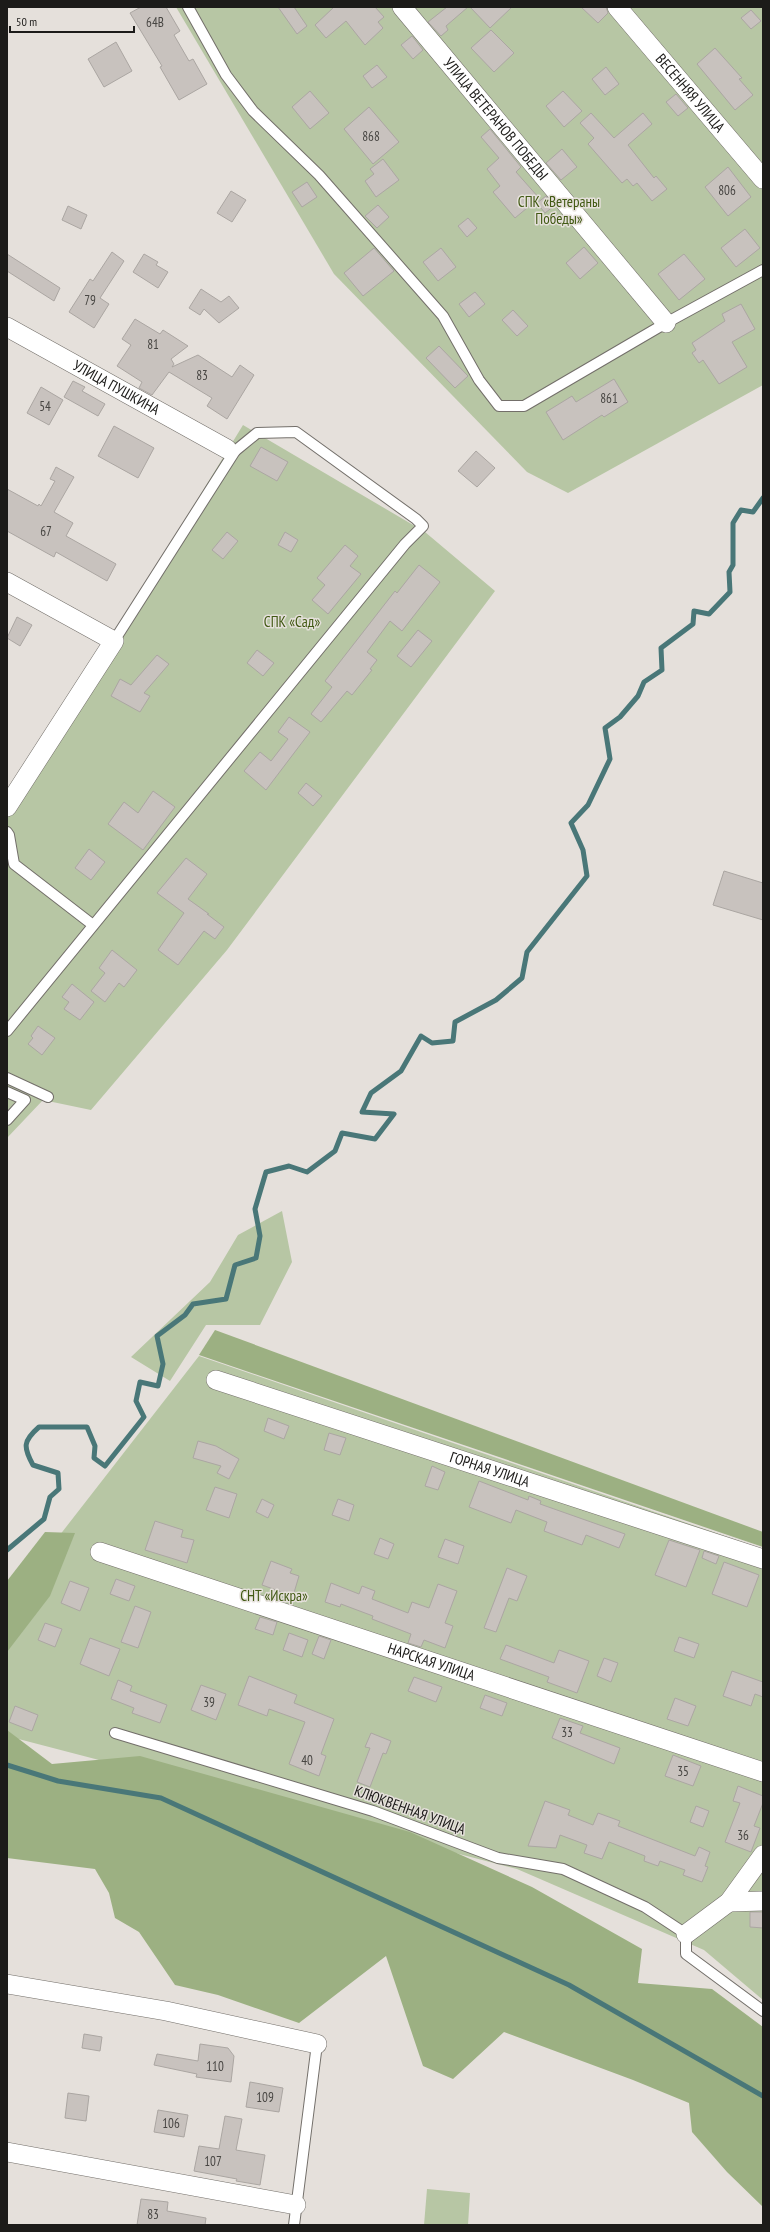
<svg xmlns="http://www.w3.org/2000/svg" width="770" height="2232" font-family="'PT Sans Narrow',sans-serif">
  <rect width="100%" height="100%" fill="#e5e0db"/>
  <g fill="#b7c6a4">
    <polygon points="176,7 763,7 763,385 568,493 527,472 334,274"/>
    <polygon points="243,425 425,532 495,591 227,950 91,1110 43,1100 7,1138 7,811"/>
    <polygon points="282,1211 292,1262 260,1325 206,1325 170,1381 131,1357 210,1282 238,1235"/>
    <polygon points="199,1356 763,1549 763,2000 704,1950 517,1869 7,1736 7,1603"/>
    <polygon points="427,2189 470,2193 468,2225 424,2225"/>
  </g>
  <g fill="#9cb082">
    <polygon points="215,1330 763,1532 763,1547 199,1355"/>
    <polygon points="45,1532 75,1533 50,1596 7,1652 7,1581"/>
    <polygon points="7,1730 52,1764 140,1756 410,1832 532,1887 642,1949 638,1983 712,1989 763,2027 763,2207 727,2172 692,2132 689,2103 633,2080 504,2032 453,2079 423,2066 386,1956 299,2023 218,1995 175,1985 139,1932 115,1918 109,1893 95,1869 7,1858"/>
  </g>
  <g fill="none" stroke-linecap="round" stroke-linejoin="round">
    <g stroke="#497778" stroke-width="5">
      <path d="M7,1550l37,-31 6,-22 9,-8 -1,-16 -25,-8c-10,-18 -10,-24 6,-38h48l8,19 -1,12 11,8 39,-49 -8,-16 4,-19 18,4 5,-22 -6,-28 28,-21 8,-11 33,-5 9,-34 21,-7 4,-22 -5,-27 11,-37 23,-6 18,6 28,-21 7,-18 33,6 19,-25 -32,-2 9,-19 30,-22 20,-35 11,7 21,-2 2,-19 41,-22 26,-22 5,-26 60,-76 -4,-26 -12,-27 17,-18 22,-46 -5,-31 15,-11 18,-21 6,-14 18,-12 -1,-22 32,-24 1,-13 15,3 21,-22 -1,-20 4,-7v-42l8,-13 12,2 10,-14"/>
      <polyline points="7,1765 58,1781 161,1798 569,1985 763,2096"/>
    </g>
  </g>
  <g fill="#c8c2be" stroke="#aba6a2">
    <polygon points="141,7 166,7 180,31 174,35 189,61 193,59 207,84 179,100 160,67 162,66 130,13"/>
    <polygon points="278,7 294,7 307,26 297,34"/>
    <polygon points="334,7 375,7 384,17 378,22 383,28 365,45 346,21 326,38 315,25"/>
    <polygon points="447,7 468,7 446,26 448,30 441,36 428,22"/>
    <polygon points="470,7 512,7 490,28"/>
    <polygon points="581,7 606,7 608,13 598,23"/>
    <polygon points="751,10 761,21 751,29 741,18"/>
    <polygon points="491,30 514,53 494,72 471,48"/>
    <polygon points="412,36 423,50 413,59 401,45"/>
    <polygon points="116,42 132,71 104,87 88,59"/>
    <polygon points="715,48 742,78 739,79 753,95 735,110 697,64"/>
    <polygon points="377,65 387,77 372,88 363,76"/>
    <polygon points="606,67 619,84 605,95 592,79"/>
    <polygon points="310,91 329,113 310,129 292,107"/>
    <polygon points="563,91 582,111 564,127 546,106"/>
    <polygon points="676,94 688,108 678,116 666,102"/>
    <polygon points="369,107 399,142 373,164 344,129"/>
    <polygon points="591,113 614,138 643,113 652,124 628,145 654,178 656,176 667,189 652,201 637,183 633,186 627,179 622,183 588,144 594,138 580,123"/>
    <polygon points="490,129 521,167 516,172 539,198 515,218 493,192 500,186 487,169 499,158 481,137"/>
    <polygon points="562,149 577,167 561,180 546,163"/>
    <polygon points="383,159 399,180 376,197 365,181 374,174 370,169"/>
    <polygon points="728,167 751,197 728,216 705,187"/>
    <polygon points="307,182 317,197 302,207 292,192"/>
    <polygon points="231,191 246,200 232,222 217,213"/>
    <polygon points="546,196 554,206 545,213 537,203"/>
    <polygon points="378,205 389,217 377,228 365,216"/>
    <polygon points="68,206 87,215 81,229 62,220"/>
    <polygon points="468,218 477,228 467,237 458,226"/>
    <polygon points="745,229 760,248 736,267 721,248"/>
    <polygon points="584,247 598,263 580,279 566,263"/>
    <polygon points="374,248 394,271 363,296 344,273"/>
    <polygon points="441,248 456,267 438,281 423,262"/>
    <polygon points="112,252 124,261 100,298 109,304 94,328 69,312 90,279 93,281"/>
    <polygon points="7,254 60,288 54,301 7,271"/>
    <polygon points="144,254 158,262 156,265 168,272 158,288 133,272"/>
    <polygon points="684,254 705,279 679,300 658,274"/>
    <polygon points="201,289 221,302 229,296 239,308 219,323 204,309 200,315 189,308"/>
    <polygon points="475,292 485,304 469,317 459,304"/>
    <polygon points="741,304 755,329 732,342 747,367 719,384 703,360 699,363 692,353 696,350 692,343 725,321 722,314"/>
    <polygon points="513,310 528,326 517,336 502,320"/>
    <polygon points="135,319 160,334 163,330 188,346 171,359 174,364 172,367 198,355 232,377 240,365 254,375 227,419 207,406 212,398 169,372 152,395 139,388 142,382 117,366 131,345 122,339"/>
    <polygon points="439,346 468,376 455,388 426,358"/>
    <polygon points="614,379 628,402 604,417 602,415 563,440 546,412 572,396 576,402"/>
    <polygon points="73,381 85,387 82,391 105,404 98,416 64,397"/>
    <polygon points="41,387 63,400 49,425 27,413"/>
    <polygon points="114,426 154,448 138,478 98,456"/>
    <polygon points="261,447 288,462 277,481 250,466"/>
    <polygon points="476,451 495,468 477,487 458,471"/>
    <polygon points="56,467 74,477 54,512 73,523 66,536 116,564 107,581 56,552 54,557 7,531 7,489 38,506 39,504 41,506 55,481 50,479"/>
    <polygon points="227,532 238,541 223,559 212,550"/>
    <polygon points="285,532 298,540 291,552 278,545"/>
    <polygon points="345,545 358,556 350,566 361,574 328,614 312,600 325,585 317,578"/>
    <polygon points="419,565 440,582 402,631 390,621 367,652 377,660 370,669 372,670 352,695 347,691 321,722 311,714 332,687 325,681 395,591 397,593"/>
    <polygon points="17,617 32,625 20,646 7,638"/>
    <polygon points="418,630 432,641 411,667 397,656"/>
    <polygon points="257,650 274,663 263,676 247,663"/>
    <polygon points="157,655 169,664 144,693 150,696 140,712 111,696 120,679 131,685"/>
    <polygon points="289,717 310,732 266,790 244,771 260,752 271,761 288,739 278,732"/>
    <polygon points="306,783 322,796 313,806 298,793"/>
    <polygon points="153,791 175,807 143,850 108,824 124,802 138,813"/>
    <polygon points="89,849 105,862 91,880 75,868"/>
    <polygon points="186,858 207,874 188,899 209,914 207,914 224,927 215,939 204,931 178,965 158,950 184,913 157,893"/>
    <polygon points="724,871 763,883 763,920 713,905"/>
    <polygon points="112,950 137,970 124,987 119,983 105,1002 91,991 105,973 99,968"/>
    <polygon points="72,984 94,1002 80,1020 64,1009 69,1002 62,997"/>
    <polygon points="38,1026 55,1038 42,1055 28,1044 33,1038 31,1036"/>
    <polygon points="268,1418 289,1426 284,1439 264,1431"/>
    <polygon points="329,1433 346,1438 340,1455 324,1450"/>
    <polygon points="198,1441 216,1446 239,1459 229,1479 217,1473 221,1466 193,1458"/>
    <polygon points="432,1466 445,1472 438,1490 425,1486"/>
    <polygon points="479,1481 528,1500 529,1496 541,1501 540,1504 625,1534 619,1548 586,1535 582,1545 544,1531 547,1522 516,1510 511,1523 469,1507"/>
    <polygon points="215,1487 237,1494 229,1518 206,1510"/>
    <polygon points="262,1499 274,1505 268,1518 256,1512"/>
    <polygon points="338,1499 354,1505 349,1521 332,1515"/>
    <polygon points="155,1521 183,1530 181,1537 194,1540 187,1563 145,1550"/>
    <polygon points="380,1538 394,1544 388,1559 374,1554"/>
    <polygon points="445,1539 464,1546 458,1564 438,1557"/>
    <polygon points="669,1540 700,1550 686,1587 655,1575"/>
    <polygon points="704,1551 719,1556 716,1564 702,1558"/>
    <polygon points="271,1561 292,1569 290,1573 299,1576 293,1596 262,1585"/>
    <polygon points="724,1562 759,1575 747,1607 712,1594"/>
    <polygon points="507,1568 527,1576 517,1601 509,1598 496,1632 484,1628"/>
    <polygon points="116,1579 135,1586 129,1601 110,1594"/>
    <polygon points="70,1581 89,1588 80,1611 61,1603"/>
    <polygon points="331,1583 359,1594 362,1586 375,1591 372,1599 408,1613 412,1602 429,1608 438,1584 457,1591 445,1623 453,1626 445,1648 424,1640 421,1647 408,1643 411,1634 372,1619 373,1616 341,1604 340,1607 325,1602"/>
    <polygon points="135,1606 151,1612 138,1648 121,1642"/>
    <polygon points="260,1617 277,1622 273,1635 255,1629"/>
    <polygon points="45,1623 62,1629 55,1647 38,1640"/>
    <polygon points="289,1633 308,1640 302,1657 283,1650"/>
    <polygon points="319,1636 331,1640 324,1659 312,1654"/>
    <polygon points="679,1637 699,1644 694,1658 674,1651"/>
    <polygon points="90,1638 120,1649 109,1676 80,1664"/>
    <polygon points="506,1645 554,1663 559,1650 589,1661 577,1693 547,1682 549,1677 500,1659"/>
    <polygon points="604,1658 618,1663 611,1682 597,1676"/>
    <polygon points="732,1671 763,1682 763,1697 755,1694 751,1706 723,1696"/>
    <polygon points="249,1676 297,1695 294,1703 334,1719 321,1754 326,1756 319,1776 289,1764 305,1722 269,1709 267,1716 238,1705"/>
    <polygon points="414,1677 442,1687 436,1702 408,1691"/>
    <polygon points="118,1680 132,1686 130,1691 167,1705 160,1723 132,1713 134,1708 111,1699"/>
    <polygon points="201,1685 226,1694 216,1720 191,1710"/>
    <polygon points="485,1695 507,1703 502,1716 480,1708"/>
    <polygon points="675,1698 696,1706 688,1726 667,1719"/>
    <polygon points="15,1706 38,1715 32,1731 9,1722"/>
    <polygon points="560,1718 583,1726 580,1733 620,1748 614,1764 552,1738"/>
    <polygon points="371,1733 391,1741 386,1754 383,1753 370,1787 357,1782 370,1748 365,1747"/>
    <polygon points="673,1755 701,1766 693,1786 665,1776"/>
    <polygon points="738,1786 763,1796 763,1803 754,1826 760,1828 751,1852 725,1842 740,1803 733,1801"/>
    <polygon points="545,1801 570,1810 568,1815 593,1825 598,1813 620,1821 618,1826 695,1856 699,1847 710,1852 705,1866 708,1867 702,1882 683,1875 685,1870 660,1861 658,1866 644,1861 645,1856 609,1842 602,1859 584,1853 587,1845 560,1835 556,1848 528,1846"/>
    <polygon points="696,1806 709,1811 703,1827 690,1822"/>
    <polygon points="750,1912 763,1912 763,1928 750,1927"/>
    <polygon points="84,2034 102,2037 100,2051 82,2048"/>
    <polygon points="200,2044 228,2048 234,2056 231,2082 196,2077 197,2074 154,2065 157,2054 198,2061"/>
    <polygon points="250,2082 283,2088 279,2112 246,2107"/>
    <polygon points="68,2093 89,2096 86,2121 65,2118"/>
    <polygon points="158,2110 188,2115 184,2137 154,2132"/>
    <polygon points="225,2116 242,2119 236,2150 265,2155 260,2185 236,2181 237,2179 194,2171 199,2146 219,2149"/>
    <polygon points="141,2199 168,2202 167,2211 206,2218 205,2225 137,2225"/>
  </g>
  <g fill="none" stroke-linecap="round" stroke-linejoin="round">
    <defs>
      <g id="service">
        <polyline points="188,7 226,75 253,111 319,175 443,316 479,380 499,406 524,406 666,323 763,270"/>
        <polyline points="114,641 235,451 231,450"/>
        <polyline points="7,832 9,835 14,864 93,925"/>
        <polyline points="7,1031 405,544 423,526 416,519 296,432 257,433 235,451"/>
        <polyline points="7,1078 48,1097"/>
        <polyline points="7,1092 25,1100 7,1120"/>
        <polyline points="115,1733 373,1811 498,1858 563,1869 645,1907 686,1934 686,1954 763,2011"/>
        <polyline points="294,2225 317,2044"/>
      </g>
      <g id="minor">
        <path id="s1" d="M402,7l264,316"/>
        <path id="s2" d="M617,7l146,172"/>
        <path id="s3" d="M7,327l220,122"/>
        <polyline points="7,582 114,641 7,807"/>
        <path id="s4" d="M216,1380l547,179"/>
        <path id="s5" d="M100,1552l663,220"/>
        <polyline points="729,1902 763,1901"/>
        <polyline points="686,1934 729,1902 763,1855"/>
        <polyline points="7,1984 166,2011 317,2044"/>
        <polyline points="7,2152 296,2205"/>
      </g>
    </defs>
    <use href="#service" stroke="#736f6a" stroke-width="12"/>
    <use href="#minor" stroke="#736f6a" stroke-width="20"/>
    <use href="#service" stroke="#fff" stroke-width="10"/>
    <use href="#minor" stroke="#fff" stroke-width="19"/>
  </g>
  <g text-anchor="middle" stroke-width="3" stroke-linejoin="round" paint-order="stroke">
    <g font-size="13" fill="#474542">
      <text x="155" y="27">64В</text>
      <text x="371" y="141">868</text>
      <text x="727" y="195">806</text>
      <text x="90" y="305">79</text>
      <text x="153" y="349">81</text>
      <text x="202" y="380">83</text>
      <text x="609" y="403">861</text>
      <text x="45" y="411">54</text>
      <text x="46" y="536">67</text>
      <text x="209" y="1707">39</text>
      <text x="567" y="1737">33</text>
      <text x="307" y="1765">40</text>
      <text x="683" y="1776">35</text>
      <text x="743" y="1840">36</text>
      <text x="215" y="2071">110</text>
      <text x="265" y="2102">109</text>
      <text x="171" y="2128">106</text>
      <text x="213" y="2166">107</text>
      <text x="153" y="2219">83</text>
    </g>
    <g font-size="15" fill="#1c1b19" stroke="#e5e0db">
      <text dy="5" stroke="none"><textPath href="#s2" startOffset="113">ВЕСЕННЯЯ УЛИЦА</textPath></text>
      <text dy="5" stroke="none"><textPath href="#s1" startOffset="146">УЛИЦА ВЕТЕРАНОВ ПОБЕДЫ</textPath></text>
      <text dy="5" stroke="none"><textPath href="#s3" startOffset="125">УЛИЦА ПУШКИНА</textPath></text>
      <text dy="5" stroke="none"><textPath href="#s4" startOffset="288">ГОРНАЯ УЛИЦА</textPath></text>
      <text dy="5" stroke="none"><textPath href="#s5" startOffset="349">НАРСКАЯ УЛИЦА</textPath></text>
      <text transform="translate(410 1810) rotate(20)" y="5">КЛЮКВЕННАЯ УЛИЦА</text>
    </g>
    <g font-size="15" fill="#415913" stroke="#e5e0db">
      <text x="559" y="207">СПК «Ветераны<tspan x="559" dy="17">Победы»</tspan></text>
      <text x="292" y="627">СПК «Сад»</text>
      <text x="274" y="1601">СНТ «Искра»</text>
    </g>
  </g>
  <rect width="770" height="2232" fill="none" stroke="#1c1b19" stroke-width="16"/>
  <path d="M10 26v6h124v-6" fill="none" stroke="#1c1b19" stroke-width="2"/>
  <text x="16" y="26" font-size="12" fill="#1c1b19" stroke="#e5e0db" stroke-width="3" paint-order="stroke">50 m</text>
</svg>
